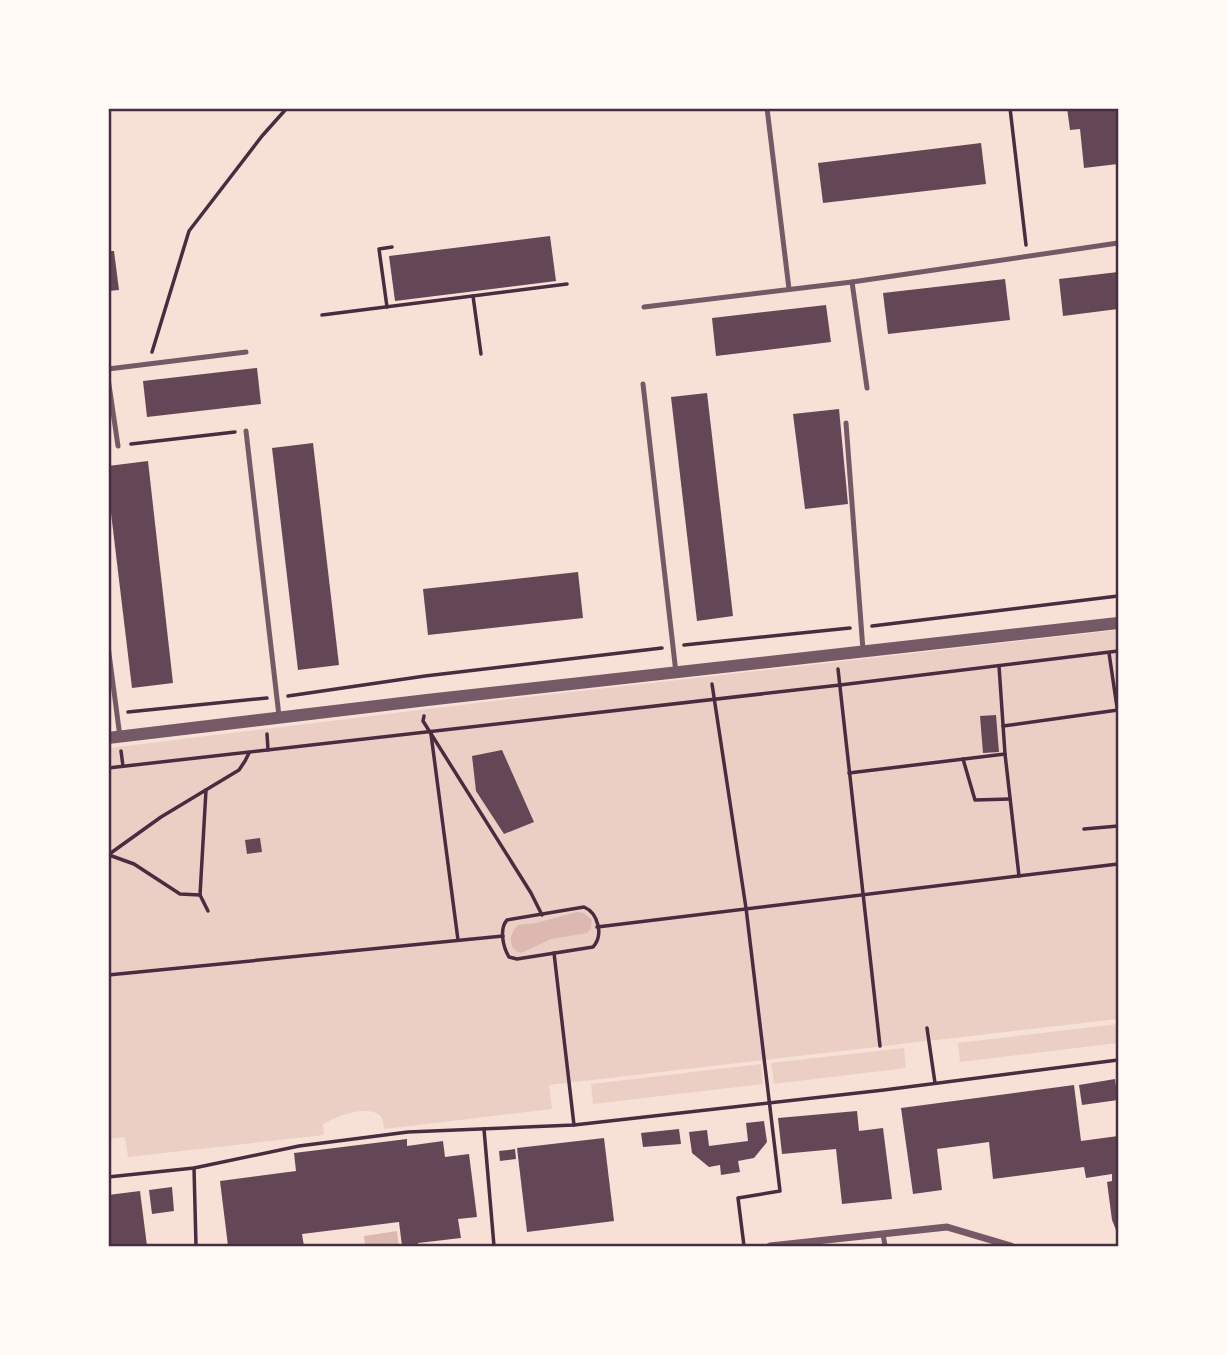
<svg xmlns="http://www.w3.org/2000/svg" width="1227" height="1355" viewBox="0 0 1227 1355" font-family="Manrope,sans-serif">
<rect width="100%" height="100%" fill="#f7e1d7"/>
<g fill="#ebcfc5">
<path d="M 1118,630 L 1118,1019 L 549,1085 L 552,1109 L 384,1129 C 384,1127 383,1119 382,1118 C 371,1102 335,1117 323,1124 L 324,1135 L 128,1157 L 125,1137 L 109,1139 L 109,748 L 510,699 Z"/>
<path d="M 1118,1024 L 1118,1043 L 960,1062 L 958,1043 Z"/>
<path d="M 904,1048 L 906,1068 L 774,1084 L 771,1063 Z"/>
<path d="M 761,1064 L 763,1084 L 593,1104 L 591,1084 Z"/>
</g>
<g fill="#dcb8b0">
<path d="M 577,912 L 584,913 L 592,920 L 591,929 L 587,933 L 551,939 L 521,953 C 507,948 509,934 518,925 L 536,923 Z"/>
<path d="M 397,1231 L 399,1246 L 365,1246 L 364,1236 Z"/>
</g>
<g fill="#644757">
<path d="M 1067,108 L 1118,108 L 1118,164 L 1084,168 L 1080,129 L 1070,130 Z"/>
<path d="M 981,143 L 986,184 L 823,203 L 818,163 Z"/>
<path d="M 550,236 L 556,281 L 395,301 L 389,256 Z"/>
<path d="M 108,251 L 114,251 L 119,290 L 108,291 Z"/>
<path d="M 1118,272 L 1118,309 L 1063,316 L 1059,279 Z"/>
<path d="M 1005,279 L 1010,320 L 888,334 L 883,293 Z"/>
<path d="M 826,305 L 831,342 L 716,356 L 712,318 Z"/>
<path d="M 257,368 L 261,404 L 147,417 L 143,381 Z"/>
<path d="M 707,393 L 733,616 L 697,621 L 671,397 Z"/>
<path d="M 839,409 L 848,504 L 805,509 L 793,414 Z"/>
<path d="M 313,443 L 339,665 L 298,670 L 272,448 Z"/>
<path d="M 148,461 L 173,683 L 132,688 L 108,488 L 108,466 Z"/>
<path d="M 578,572 L 583,618 L 428,635 L 423,589 Z"/>
<path d="M 996,715 L 999,752 L 983,753 L 980,716 Z"/>
<path d="M 502,750 L 534,822 L 504,834 L 476,791 L 472,756 Z"/>
<path d="M 260,838 L 262,852 L 247,854 L 245,840 Z"/>
<path d="M 1115,1079 L 1118,1100 L 1082,1105 L 1079,1085 Z"/>
<path d="M 1074,1085 L 1081,1141 L 1118,1136 L 1118,1235 L 1112,1220 L 1107,1182 L 1112,1181 L 1112,1174 L 1086,1178 L 1084,1167 L 993,1179 L 989,1142 L 937,1149 L 942,1190 L 913,1194 L 901,1108 Z"/>
<path d="M 857,1111 L 859,1131 L 883,1128 L 892,1199 L 842,1204 L 836,1149 L 782,1154 L 778,1118 Z"/>
<path d="M 764,1121 L 767,1142 L 754,1158 L 738,1161 L 740,1172 L 721,1175 L 720,1165 L 709,1167 L 692,1153 L 689,1132 L 707,1130 L 709,1146 L 748,1141 L 746,1123 Z"/>
<path d="M 679,1129 L 681,1144 L 643,1147 L 641,1133 Z"/>
<path d="M 604,1138 L 614,1221 L 527,1232 L 517,1148 Z"/>
<path d="M 407,1139 L 407,1146 L 443,1141 L 445,1157 L 469,1154 L 477,1217 L 458,1219 L 461,1238 L 418,1243 L 418,1246 L 402,1246 L 399,1222 L 302,1234 L 304,1246 L 228,1246 L 220,1181 L 296,1171 L 294,1153 Z"/>
<path d="M 515,1149 L 516,1159 L 500,1161 L 499,1151 Z"/>
<path d="M 172,1187 L 174,1211 L 152,1214 L 149,1190 Z"/>
<path d="M 140,1191 L 147,1246 L 108,1246 L 108,1195 Z"/>
</g>
<g fill="none" stroke-linecap="round" stroke-linejoin="round">
<g stroke="#4a2c40" stroke-width="3.5">
<path d="M 1010,108 L 1026,245"/>
<path d="M 473,296 L 481,354"/>
<path d="M 387,307 L 379,249 L 392,247"/>
<path d="M 322,315 L 567,284"/>
<path d="M 152,352 L 189,231 L 262,136 L 287,108"/>
<path d="M 131,444 L 235,432"/>
<path d="M 872,626 L 1118,596"/>
<path d="M 684,645 L 850,628"/>
<path d="M 1109,653 L 1118,714"/>
<path d="M 999,666 L 1005,754 L 1019,876"/>
<path d="M 838,669 L 880,1046"/>
<path d="M 712,684 L 746,908 L 780,1191 L 738,1198 L 744,1246"/>
<path d="M 288,696 L 425,676 L 662,648"/>
<path d="M 128,712 L 267,698"/>
<path d="M 424,716 L 423,721 L 531,893 L 542,915"/>
<path d="M 1003,726 L 1118,710"/>
<path d="M 267,734 L 268,750"/>
<path d="M 431,734 L 458,940"/>
<path d="M 121,751 L 123,766"/>
<path d="M 963,759 L 975,800 L 1010,799"/>
<path d="M 108,768 L 840,685 L 1118,651"/>
<path d="M 849,773 L 1005,754"/>
<path d="M 206,790 L 200,895 L 208,911"/>
<path d="M 1084,829 L 1118,826"/>
<path d="M 108,855 L 161,817 L 239,770 L 245,761 L 249,753"/>
<path d="M 109,855 L 134,864 L 180,894 L 200,895"/>
<path d="M 584,907 C 598,913 604,935 593,947 L 517,959 L 509,957 C 503,947 499,929 507,920 Z"/>
<path d="M 597,927 L 1118,864"/>
<path d="M 554,953 L 574,1125"/>
<path d="M 108,975 L 503,936"/>
<path d="M 927,1028 L 935,1083"/>
<path d="M 484,1129 L 494,1246"/>
<path d="M 194,1168 L 196,1246"/>
<path d="M 108,1177 L 194,1168 L 299,1146 L 408,1132 L 574,1125 L 884,1090 L 1118,1060"/>
</g>
<g stroke="#755966" stroke-width="5">
<path d="M 767,108 L 789,289"/>
<path d="M 852,282 L 867,388"/>
<path d="M 644,307 L 852,282 L 1118,243"/>
<path d="M 108,369 L 246,352"/>
<path d="M 108,378 L 118,446"/>
<path d="M 643,384 L 676,673"/>
<path d="M 846,423 L 863,650"/>
<path d="M 246,431 L 279,716"/>
<path d="M 108,646 L 120,737"/>
<path d="M 883,1234 L 885,1246"/>
</g>
<path stroke="#755966" stroke-width="7" d="M 770,1246 L 947,1227 L 1011,1246"/>
<path stroke="#755966" stroke-width="12" d="M 108,738 L 427,700 L 1118,623"/>
</g>
<rect width="1227" height="1355" fill="none" stroke="#fffaf5" stroke-width="220"/>
<rect x="110" y="110" width="1007" height="1135" fill="none" stroke="#4a2c40" stroke-width="2.5"/>
</svg>
